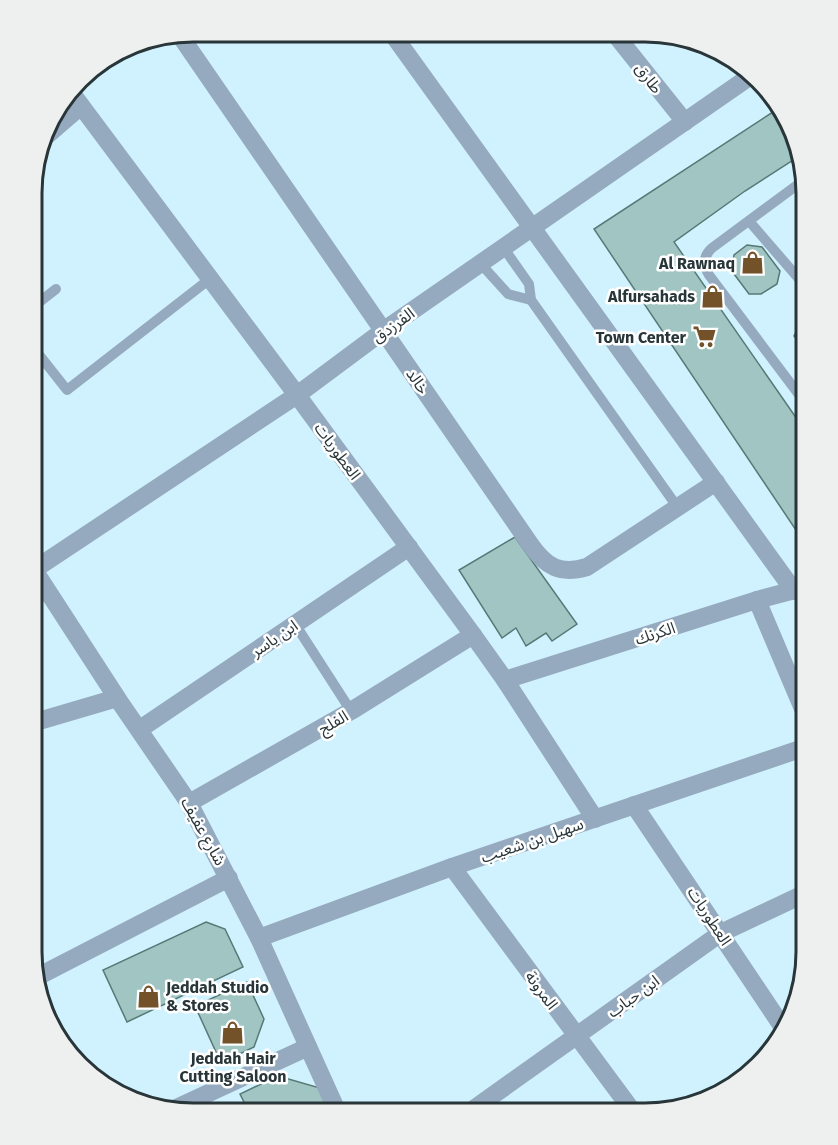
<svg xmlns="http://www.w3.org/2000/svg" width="838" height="1145" viewBox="0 0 838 1145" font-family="'Fira Sans','Noto Sans Arabic',sans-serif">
<rect width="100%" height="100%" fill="#d0f2fe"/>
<g fill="#a1c5c2" stroke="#577976" stroke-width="1.5">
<path d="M 779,108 L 790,122 L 798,157 L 745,191 L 674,242 L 806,432 L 806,545 L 594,229 Z"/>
<path d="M 747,245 L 762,247 L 780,271 L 777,284 L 761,294 L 749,294 L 731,270 L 734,255 Z"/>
<path d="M 797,330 L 801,331 L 806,338 L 806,352 L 794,336 Z"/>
<path d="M 515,537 L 577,624 L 552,641 L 546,633 L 526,646 L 516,628 L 502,638 L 459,570 Z"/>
<path d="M 206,922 L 225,929 L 243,967 L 127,1022 L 103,970 Z"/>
<path d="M 247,982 L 264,1019 L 254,1047 L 221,1063 L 195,1006 Z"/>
<path d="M 278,1076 L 320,1088 L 329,1113 L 249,1112 L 240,1094 Z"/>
</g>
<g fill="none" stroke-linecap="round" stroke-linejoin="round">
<g stroke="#96aabf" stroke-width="10">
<path d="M 804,180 L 712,248 C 703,256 703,265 709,275 L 806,404"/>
<path d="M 749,221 L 806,287"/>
<path d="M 503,247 L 529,284 L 531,300 L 678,508"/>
<path d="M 480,263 L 508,294 L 531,300"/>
<path d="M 33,307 L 56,289"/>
<path d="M 33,347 L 67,390 L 211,278"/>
<path d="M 295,624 L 351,711"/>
</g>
<g stroke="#96aabf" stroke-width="18">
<path d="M 391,32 L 794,591"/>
<path d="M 614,33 L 685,122"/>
<path d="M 179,34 L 530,544 C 546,567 560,575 587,567 L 716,482"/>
<path d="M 70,91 L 297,395 L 473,635 L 505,680 L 595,819"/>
<path d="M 44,138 L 81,106"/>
<path d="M 34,570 L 117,698 L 189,803 L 259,938 L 338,1113"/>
<path d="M 32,571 L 297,395 L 383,331 L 752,75"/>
<path d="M 757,600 L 806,716"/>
<path d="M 505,680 L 757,600 L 806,587"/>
<path d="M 32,723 L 117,698"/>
<path d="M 140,729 L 409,547"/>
<path d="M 189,803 L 351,711 L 473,635"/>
<path d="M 634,805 L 784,1029"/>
<path d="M 452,867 L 634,1113"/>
<path d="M 259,938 L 452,867 L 806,747"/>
<path d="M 37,977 L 229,878"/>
<path d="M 170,1111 L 308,1047"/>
<path d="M 468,1113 L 721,933 L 806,893"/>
</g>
</g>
<defs>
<symbol id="shop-bare" viewBox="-9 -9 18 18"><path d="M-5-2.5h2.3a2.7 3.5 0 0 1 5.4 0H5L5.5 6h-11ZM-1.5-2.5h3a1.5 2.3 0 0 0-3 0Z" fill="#735229" stroke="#fff" stroke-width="2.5" paint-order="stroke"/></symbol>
<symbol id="supermarket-bare" viewBox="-9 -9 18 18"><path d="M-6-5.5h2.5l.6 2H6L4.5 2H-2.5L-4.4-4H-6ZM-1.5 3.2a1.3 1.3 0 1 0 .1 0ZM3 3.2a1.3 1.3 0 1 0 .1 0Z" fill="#735229" stroke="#fff" stroke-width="2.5" paint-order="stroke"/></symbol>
</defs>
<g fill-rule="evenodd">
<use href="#shop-bare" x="736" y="246" width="33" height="33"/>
<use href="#shop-bare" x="696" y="280" width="33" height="33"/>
<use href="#supermarket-bare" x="688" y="320" width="33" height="33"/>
<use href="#shop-bare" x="132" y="980" width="33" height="33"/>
<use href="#shop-bare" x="216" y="1016" width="33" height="33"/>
</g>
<g text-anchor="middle" stroke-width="5" stroke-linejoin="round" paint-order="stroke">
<g font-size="16" fill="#283539" stroke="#fff">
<text transform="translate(649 78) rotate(52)" y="6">طارق</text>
<text transform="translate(393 325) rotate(-36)" y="6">الفرزدق</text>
<text transform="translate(418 381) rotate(56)" y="6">خالد</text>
<text transform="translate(338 451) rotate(54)" y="6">العطوريات</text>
<text transform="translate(655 633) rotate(-18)" y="6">الكرنك</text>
<text transform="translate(274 638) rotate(-34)" y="6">ابن ياسر</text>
<text transform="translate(333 722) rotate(-30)" y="6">الفلج</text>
<text transform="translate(204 831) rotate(61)" y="6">شارع عفيف</text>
<text transform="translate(532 840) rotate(-19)" y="6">سهيل بن شعيب</text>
<text transform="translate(710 916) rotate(57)" y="6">العطوريات</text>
<text transform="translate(542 990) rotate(54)" y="6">المرونة</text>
<text transform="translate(633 996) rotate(-36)" y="6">ابن حباب</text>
</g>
<g font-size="16" font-weight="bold" fill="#283539" stroke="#fff" text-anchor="end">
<text x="735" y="269">Al Rawnaq</text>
<text x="695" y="302">Alfursahads</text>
<text x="686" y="343">Town Center</text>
<text x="166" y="993" text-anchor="start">Jeddah Studio<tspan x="166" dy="18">&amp; Stores</tspan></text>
<text x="233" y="1064" text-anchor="middle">Jeddah Hair<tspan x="233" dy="18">Cutting Saloon</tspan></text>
</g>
</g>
<path d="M0 0H838V1145H0ZM193 42H645A151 151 0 0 1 796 193V952A151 151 0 0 1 645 1103H193A151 151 0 0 1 42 952V193A151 151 0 0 1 193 42Z" fill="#eeefef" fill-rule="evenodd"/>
<path fill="none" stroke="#283539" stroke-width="3" d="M193 42H645A151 151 0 0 1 796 193V952A151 151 0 0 1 645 1103H193A151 151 0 0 1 42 952V193A151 151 0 0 1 193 42Z"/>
</svg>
